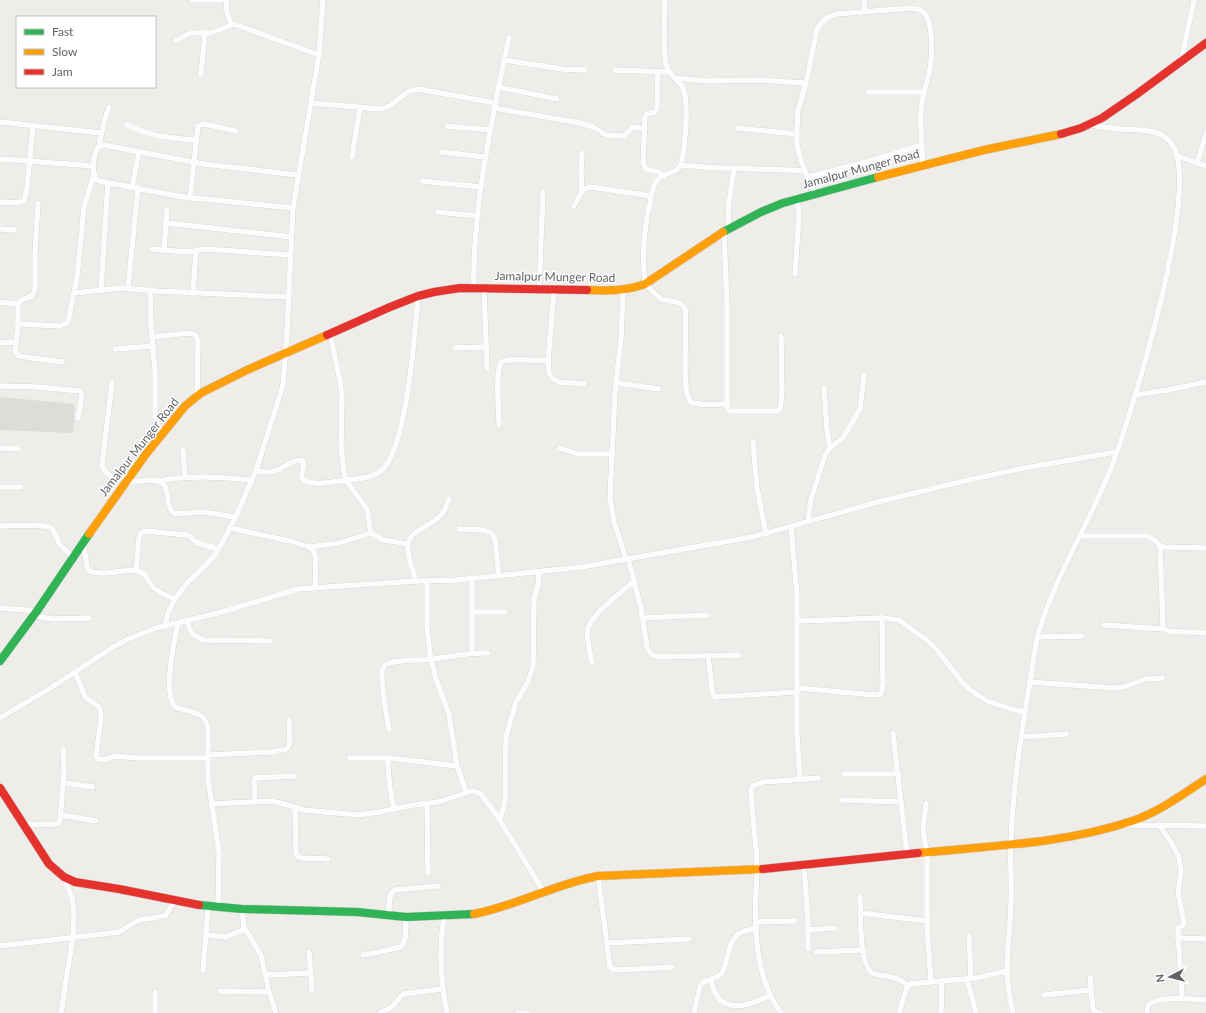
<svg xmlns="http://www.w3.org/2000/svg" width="1206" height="1013" viewBox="0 0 1206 1013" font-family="Lato,sans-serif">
<rect width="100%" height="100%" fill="#eeedea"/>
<path fill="#dedcd9" d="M 0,397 L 75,404 L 73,433 L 0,430 Z"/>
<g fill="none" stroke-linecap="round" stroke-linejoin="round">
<defs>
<g id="street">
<path d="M 192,0 L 222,0"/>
<path d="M 226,0 L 227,12 L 231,24"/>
<path d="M 665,0 C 665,17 662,51 667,67 C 670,76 679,80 683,88 C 689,102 685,139 683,155 C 681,179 665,168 656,182 C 652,188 651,196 650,203 C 643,231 642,255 645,284 L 661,299 L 680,303 L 685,308 C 688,323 680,396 691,402 C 698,406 718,404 727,404"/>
<path d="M 864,0 L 865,11"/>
<path d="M 175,41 L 190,33 L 211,33 L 234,24 L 319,55"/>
<path d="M 504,60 L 561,69 L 585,70"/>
<path d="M 1181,62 L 1194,0"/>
<path d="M 615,70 L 669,72"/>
<path d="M 658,72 L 657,108 L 655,112 L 647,114 L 645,117 L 643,163 L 646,169 L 658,172 L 664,176"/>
<path d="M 201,75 L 205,33"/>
<path d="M 674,78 L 708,81 L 759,80 L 805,83"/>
<path d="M 498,87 L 557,99"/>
<path d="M 868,92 L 924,92"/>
<path d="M 311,103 L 380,109 C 398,106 400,91 418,89 L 495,103"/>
<path d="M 494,108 L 580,123 L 593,127 L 606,135 L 624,136 L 633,127 L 645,129"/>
<path d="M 0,122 L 101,133"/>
<path d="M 126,124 C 149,137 170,138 195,140"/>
<path d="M 447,126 L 490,130"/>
<path d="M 737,128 L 797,134"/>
<path d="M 99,146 L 104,122 L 109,107"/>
<path d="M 441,152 L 486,157"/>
<path d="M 582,153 L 581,174 L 582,190"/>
<path d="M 1177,156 L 1206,166"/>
<path d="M 352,157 L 360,108"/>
<path d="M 0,159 L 94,166"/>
<path d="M 1197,163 L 1206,134"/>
<path d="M 682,165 C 723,170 764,168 805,171"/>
<path d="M 807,177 L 870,161 L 922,145"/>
<path d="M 422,181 L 481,187"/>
<path d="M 132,187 L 139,152"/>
<path d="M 815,194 L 801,161 L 797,145 L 797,128 L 798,111 L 807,79 L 817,29 L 825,19 L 836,14 L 912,8 C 917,9 922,9 925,14 C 934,25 932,61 929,74 C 926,86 922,97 921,110 C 920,128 922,146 923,165"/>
<path d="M 190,198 L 198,126 L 204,124 L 236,131"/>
<path d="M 0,202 L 17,203 L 24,201 L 27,188 L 33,126"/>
<path d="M 574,206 C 579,197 581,188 591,187 L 651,196"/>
<path d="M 293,208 L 183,197 L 99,181 L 96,180 C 91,171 94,157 97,148 L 104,145 L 203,164 L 298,175"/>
<path d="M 437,212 L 478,216"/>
<path d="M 166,223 L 291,237"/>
<path d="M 0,229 L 15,230"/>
<path d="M 728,229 L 729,202 L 734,169"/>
<path d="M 724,231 L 727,305 L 727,407 L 729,411 L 776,411 L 780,409 L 782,394 L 781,336"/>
<path d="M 151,249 L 188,252 L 205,249 L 290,255"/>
<path d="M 164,250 L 167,209"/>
<path d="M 795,274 L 799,215 L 797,198"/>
<path d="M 128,288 L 138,188"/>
<path d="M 474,288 C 473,256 476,225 480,193 C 487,141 498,89 509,37"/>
<path d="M 484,288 L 487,369"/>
<path d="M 101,289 L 108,182"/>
<path d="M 539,289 L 543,192"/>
<path d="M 150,290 L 151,325 L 155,371 L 155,417 L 159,429 L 162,434"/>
<path d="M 554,290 L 548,361 L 549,373 L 553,379 L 559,382 L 584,384"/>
<path d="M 623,291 L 621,338 L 615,393 L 610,497 L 614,522 L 626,559"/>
<path d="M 74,293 L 121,288 L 156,291 L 289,297"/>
<path d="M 193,293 L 196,250"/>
<path d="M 0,302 L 18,304"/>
<path d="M 18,326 L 18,304 L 21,300 L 32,296 L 35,289 L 35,254 L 38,203"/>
<path d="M 330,333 L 340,381 L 342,397 L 341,445 L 344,473 L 346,480 L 367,509 L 371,533 L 383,540 L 408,544"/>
<path d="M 152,337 L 190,333 L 196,335 L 198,342 L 197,396"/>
<path d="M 16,342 L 15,352 L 19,356 L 62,362"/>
<path d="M 0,343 L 16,342 L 18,326 L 20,324 L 60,326 L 68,322 L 77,277 L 84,207 L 94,174"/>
<path d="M 455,348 L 486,347"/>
<path d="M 115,349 L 153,346"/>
<path d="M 112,382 L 102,465 C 104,477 117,477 128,479"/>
<path d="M 616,383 L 659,389"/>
<path d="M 0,386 L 37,387 L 80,391 L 82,395 L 78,418"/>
<path d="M 824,388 L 827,430 L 830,448"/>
<path d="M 1135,395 L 1168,390 L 1206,382"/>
<path d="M 499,425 C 499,410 495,374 501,362 C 512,357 535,361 548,361"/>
<path d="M 753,442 L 757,488 L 766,534"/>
<path d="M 0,448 L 18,449"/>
<path d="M 560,448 L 578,454 L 612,454"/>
<path d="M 183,450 L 185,477"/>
<path d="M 256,471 C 263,472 269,473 275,471 C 285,468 293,458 303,461 C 305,467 301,472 302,478 C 309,487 330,482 340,481 C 353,479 371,479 381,471 C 407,450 415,331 418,296"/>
<path d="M 158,481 C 189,475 220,477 252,480"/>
<path d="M 125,483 C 136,482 150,478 160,482 C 171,485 164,507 175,514 L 203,512 L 235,517"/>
<path d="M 0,487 L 21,487"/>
<path d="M 808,521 L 811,499 L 825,455 L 830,448 L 843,438 L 860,409 L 864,375"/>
<path d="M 0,526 L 36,525 L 50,527 L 53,530 L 60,545 L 73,557"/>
<path d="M 791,526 L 797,595 L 797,735 L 800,779"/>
<path d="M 230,528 L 290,541 L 309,547 L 313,550 L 316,559 L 315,588"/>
<path d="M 459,529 L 483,530 L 492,533 L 495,539 L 499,575"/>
<path d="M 1080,536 L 1147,536 C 1155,537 1156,545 1164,547 L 1206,548"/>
<path d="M 83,542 L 87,566 L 89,571 C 104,577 123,568 139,571 C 147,573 148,582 153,587 C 158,593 168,596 175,599"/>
<path d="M 1160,546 L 1163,626 L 1165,629 L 1168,631 L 1206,633"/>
<path d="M 309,547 L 339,543 L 371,533"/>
<path d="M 628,558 L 641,608 L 647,648 L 652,655 L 659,657 L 739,655"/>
<path d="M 136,571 L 139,537 L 142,532 L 144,531 L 188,535 L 190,536 L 195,542 L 218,549"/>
<path d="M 416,581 C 413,571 409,561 408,551 C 405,530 429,528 439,517 C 445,512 447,505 449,499"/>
<path d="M 427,581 L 427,627 L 430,654 L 436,679 L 449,714 L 457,766 L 466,792"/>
<path d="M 0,608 L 37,611"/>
<path d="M 471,612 L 505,612"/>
<path d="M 34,616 L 52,619 L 89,618"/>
<path d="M 642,618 L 707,615"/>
<path d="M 187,621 L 192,634 L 203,640 L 270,641"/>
<path d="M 798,621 L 882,618 L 899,620 L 928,641 L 937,650 L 963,683 L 969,689 L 987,701 L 1011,709 L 1025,712"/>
<path d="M 178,623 C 174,641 163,694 175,707 C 189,713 202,709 208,727 L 208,779 L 219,852 L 218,907"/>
<path d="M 1103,625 L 1165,629"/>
<path d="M 165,626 L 168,613 L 175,599 L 188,582 L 199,572 L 215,555 L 222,543 L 234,520 L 256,471 L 283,385 L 287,332 L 293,208 L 319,55 L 323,0"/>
<path d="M 1038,637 L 1082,636"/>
<path d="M 472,653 L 472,578"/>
<path d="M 708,656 L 712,690 L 713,694 L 715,697 L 797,692"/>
<path d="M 592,663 C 590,654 586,637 588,628 C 592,614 623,590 634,581"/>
<path d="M 75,672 L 85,697 L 98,706 L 100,709 L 101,719 L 96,756 L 98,759 L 105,760 L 114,756 L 139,758 L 208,758"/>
<path d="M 1030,682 L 1115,688 L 1124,687 L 1146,679 L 1163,678"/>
<path d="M 797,688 L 875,695 L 881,694 L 883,684 L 882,618"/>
<path d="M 0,718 L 49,689 L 113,647 L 128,639 L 156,628 L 222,612 L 298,589 L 416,581 L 457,580 L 582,567 L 752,537 L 882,501 L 964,481 L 1019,469 L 1116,452"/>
<path d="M 389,729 C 387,718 379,676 383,668 C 384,665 387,664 390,663 C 404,659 419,661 433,659 C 451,657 469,652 488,653"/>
<path d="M 893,733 L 907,854"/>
<path d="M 1022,737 L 1067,734"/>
<path d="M 208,755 L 272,752 L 287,749 L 290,742 L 289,720"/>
<path d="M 350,758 L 388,758 L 457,766"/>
<path d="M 388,758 C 388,776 390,792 394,809"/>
<path d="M 844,774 L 898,774"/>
<path d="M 63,783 L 93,787"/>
<path d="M 842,800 L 901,802"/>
<path d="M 255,801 L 254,783 L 255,778 L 295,776"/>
<path d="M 427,803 L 428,873"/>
<path d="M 926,803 L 923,831 L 927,853 L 927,927 L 931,981"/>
<path d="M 211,804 L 273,801 L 304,810 L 358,815 L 379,812 L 414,805 L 438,802 L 472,791 L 480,793 L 496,814 L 544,892"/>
<path d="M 295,808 L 296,854 L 298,857 L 302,858 L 328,859"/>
<path d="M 61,815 L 96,821"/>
<path d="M 500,820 L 505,802 L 506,737 L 516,702 L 528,682 L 533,666 L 534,600 L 538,584 L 539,572"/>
<path d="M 23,825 L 56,824 L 59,823 L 60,820 L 64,773 L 63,749"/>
<path d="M 1126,825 L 1206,826"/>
<path d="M 1159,825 L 1171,842 L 1179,857 L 1181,871 L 1178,893 L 1184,923 L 1183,925 L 1178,929 L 1178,932 L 1182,999"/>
<path d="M 804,866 L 808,922 L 808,949"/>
<path d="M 598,876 L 610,967 L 612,969 L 621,970 L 672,967"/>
<path d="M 860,897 C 861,913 858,967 874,974 C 877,975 882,975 886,976 C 895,977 901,980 908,985"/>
<path d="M 242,909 L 244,927 L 261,955 L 269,992 L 276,1013"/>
<path d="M 861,913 L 927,921"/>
<path d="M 389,916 C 389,907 388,895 394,890 L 438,886"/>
<path d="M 444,916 C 439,949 440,980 447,1013"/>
<path d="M 756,922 L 795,921"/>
<path d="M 808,930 L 835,928"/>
<path d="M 206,935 L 226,937 L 245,929"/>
<path d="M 969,935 L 971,978"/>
<path d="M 1178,938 L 1206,939"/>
<path d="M 607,943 L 689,939"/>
<path d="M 0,946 L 119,932 L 139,920 L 165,916 L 175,901"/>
<path d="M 309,952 L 312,991"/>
<path d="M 816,952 L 863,950"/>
<path d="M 363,955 L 379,952 L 401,947 C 408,940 405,926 406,917"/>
<path d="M 203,971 L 208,907"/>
<path d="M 266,975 L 311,973"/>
<path d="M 1090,977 L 1093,1010 L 1096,1012 L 1101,1013"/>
<path d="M 711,979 C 716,1013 742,1010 770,995"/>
<path d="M 967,979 L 976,1013"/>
<path d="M 220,991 L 269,992"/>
<path d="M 155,992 L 155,1013"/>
<path d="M 1044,995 L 1091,990"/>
<path d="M 61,1013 L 73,936 L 74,913 L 72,898 L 65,880"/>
<path d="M 380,1013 L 392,1007 L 403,994 L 442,989"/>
<path d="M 518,1013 L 527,1013"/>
<path d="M 694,1013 L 700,986 C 705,978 715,980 721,974 C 724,971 725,966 726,962 C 732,939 732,932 757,928"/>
<path d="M 781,1013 C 757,981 754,934 756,895 C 756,887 757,879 757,870 C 757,844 752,817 751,791 L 753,786 L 763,782 L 819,778"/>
<path d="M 899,1013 L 907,987 L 910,984 L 976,978 L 1007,971"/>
<path d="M 941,1013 L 942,980"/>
<path d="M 1013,1013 C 1010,999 1007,983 1007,969 C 1007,946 1011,923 1011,900 C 1012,882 1010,864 1011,845 C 1012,793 1020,740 1029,688 C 1032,671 1034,652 1038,635 C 1055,575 1091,521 1113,463 C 1133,409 1200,192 1173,146 C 1163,128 1138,130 1119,129 C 1109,128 1100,126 1090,125"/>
<path d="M 1147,1013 L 1148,1005 C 1159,995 1191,999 1206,1000"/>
</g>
<g id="fast">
<path d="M 723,232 L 761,212 L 783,203 L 878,177"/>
<path d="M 0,661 L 37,611 L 89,534"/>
<path d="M 199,905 L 242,909 L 357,912 L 406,917 L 474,914"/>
</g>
<g id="slow">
<path d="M 878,177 L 984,150 L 1061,134"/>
<path d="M 587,290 C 607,291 626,291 645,284 L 723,232"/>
<path d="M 89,534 L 146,454 L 185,406 L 201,393 L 247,370 L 327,335"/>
<path d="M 918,853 C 989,846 1064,844 1132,821 C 1159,812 1183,794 1206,779"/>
<path d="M 474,914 C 516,906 555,884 598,876 L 763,869"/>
</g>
<g id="jam">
<path d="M 1061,134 L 1081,128 L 1102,118 L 1137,94 L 1206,43"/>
<path d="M 327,335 L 390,307 L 418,296 L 434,292 L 460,288 L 587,290"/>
<path d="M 0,788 L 49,864 L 64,877 L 75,882 L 119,889 L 199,905"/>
<path d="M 763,869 L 918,853"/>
</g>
</defs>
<use href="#street" stroke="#c9c9c9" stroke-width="6"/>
<use href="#fast" stroke="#cacaca" stroke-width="9"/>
<use href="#slow" stroke="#cacaca" stroke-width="9"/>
<use href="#jam" stroke="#cacaca" stroke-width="9"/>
<use href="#street" stroke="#fcfcfc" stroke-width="5.5"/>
<use href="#fast" stroke="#30b455" stroke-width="8"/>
<use href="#slow" stroke="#ff9f0a" stroke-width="8"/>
<use href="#jam" stroke="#e5322d" stroke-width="8"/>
</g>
<g text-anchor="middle" stroke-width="3" stroke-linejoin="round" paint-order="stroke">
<g font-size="12" fill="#5f6267" stroke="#fff">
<text transform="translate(861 169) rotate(-15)" y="4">Jamalpur Munger Road</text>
<text transform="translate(555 277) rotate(1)" y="4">Jamalpur Munger Road</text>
<text transform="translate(139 447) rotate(-52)" y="4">Jamalpur Munger Road</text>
</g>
</g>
<rect x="16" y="16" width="140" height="72" fill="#ffffff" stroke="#bfc0c2"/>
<rect x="24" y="29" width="20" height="6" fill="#30b455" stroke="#bfc0c2"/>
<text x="52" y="36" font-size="12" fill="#5f6267">Fast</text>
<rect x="24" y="49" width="20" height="6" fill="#ff9f0a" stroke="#bfc0c2"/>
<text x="52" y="56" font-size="12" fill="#5f6267">Slow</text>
<rect x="24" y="69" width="20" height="6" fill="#e5322d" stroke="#bfc0c2"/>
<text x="52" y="76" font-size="12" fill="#5f6267">Jam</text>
<g transform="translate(1170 977) rotate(263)" stroke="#ffffff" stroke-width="3" paint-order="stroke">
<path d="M0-3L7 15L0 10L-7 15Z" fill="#5f6267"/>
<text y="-6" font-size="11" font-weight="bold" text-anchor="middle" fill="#5f6267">N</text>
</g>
</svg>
